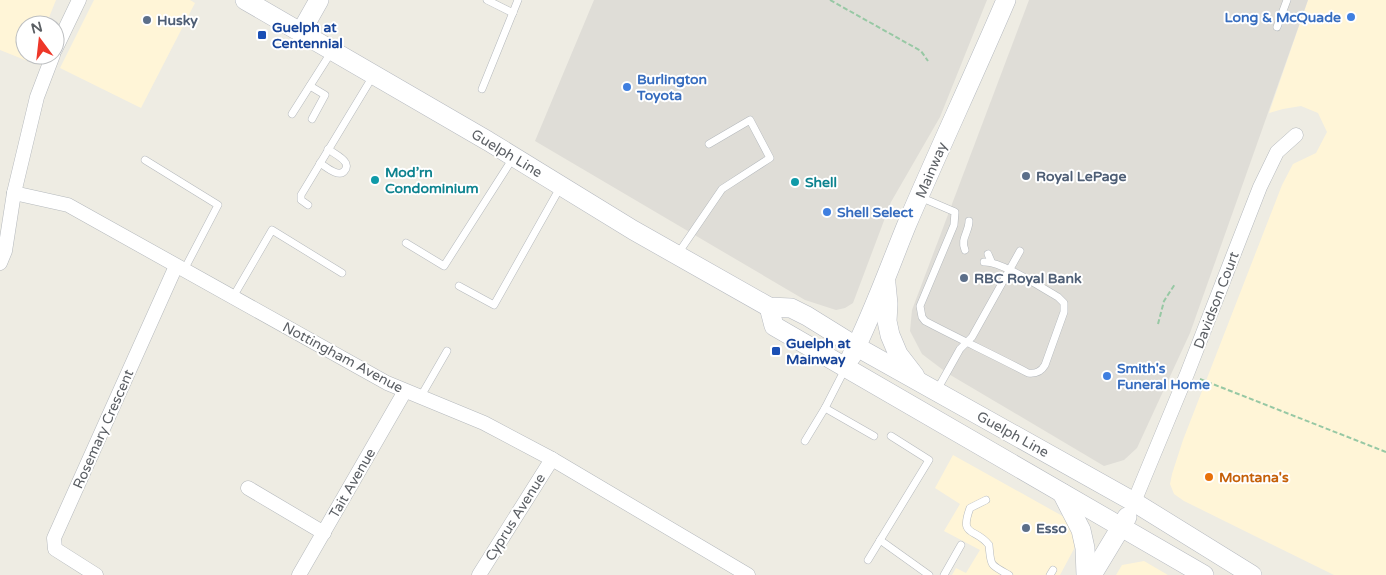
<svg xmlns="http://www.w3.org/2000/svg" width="1386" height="575" viewBox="0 0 1386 575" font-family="'Varela Round',sans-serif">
<rect width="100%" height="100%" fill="#eeece3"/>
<g fill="#fff5d7">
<path d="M 0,0 L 56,0 L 46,25 L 25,25 L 25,55 L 33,55 L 30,62 L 0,50 Z"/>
<path d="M 94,0 L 190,0 L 195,3 L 141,108 L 60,68 Z"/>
<path d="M 1308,0 L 1386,0 L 1386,575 L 1334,575 L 1184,501 L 1174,494 L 1170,484 L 1172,474 L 1183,440 L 1282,185 L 1293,164 L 1316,153 L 1327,132 L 1318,113 L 1301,106 L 1283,109 L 1269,113 Z"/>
<path d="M 953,455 L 1066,518 L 1073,532 L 1075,547 L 1060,575 L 952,575 L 956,568 L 966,573 L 980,550 L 944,531 L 960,504 L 935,488 Z"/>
<path d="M 1144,561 L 1168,575 L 1116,575 L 1122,565 Z"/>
</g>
<g fill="#dfddd7">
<path d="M 594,0 L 987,0 L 940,117 L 891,202 L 853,303 L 845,308 L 836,310 L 805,300 L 535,141 Z"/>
<path d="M 1029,0 L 1308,0 L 1190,333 L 1137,448 L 1124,460 L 1104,466 L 947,373 L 922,354 L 910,331 L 912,310 Z"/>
</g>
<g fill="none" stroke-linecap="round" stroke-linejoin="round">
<defs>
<g id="lane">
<path d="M 487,0 L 513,13"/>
<path d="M 1277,27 L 1287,0"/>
<path d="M 310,86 L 325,95 L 312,119"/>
<path d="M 482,89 L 518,0"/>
<path d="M 292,114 L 332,51"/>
<path d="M 145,160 L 218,205 L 184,270"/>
<path d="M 320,163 C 326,167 340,179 345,170 C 347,168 347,164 345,162 C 342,157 333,153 328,149"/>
<path d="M 920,197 L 955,212 L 954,225 L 920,306 L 922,317 L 925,321 C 959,339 994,355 1028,373 C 1036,374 1041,372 1045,365 L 1064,312 L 1064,303 L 1058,297 C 1042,288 1001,261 984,262"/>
<path d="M 308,205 L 301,200 L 301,195 L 373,76"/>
<path d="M 406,243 L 444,266 L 513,158"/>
<path d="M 965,250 C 960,239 969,232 969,221"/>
<path d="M 988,254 L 991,261"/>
<path d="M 677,255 L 722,189 L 770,158 L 750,120 L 709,144"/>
<path d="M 459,286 L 494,305 L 561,186"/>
<path d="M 233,297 L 272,230 L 342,273"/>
<path d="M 937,390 L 960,349 L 972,337 L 1020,251"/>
<path d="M 421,396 L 447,351"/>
<path d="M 825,408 L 874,436"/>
<path d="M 805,441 L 825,408 L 845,369"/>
<path d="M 986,500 L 970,508 C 959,538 975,527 989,545 C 991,566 989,564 1009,575"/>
<path d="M 880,540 L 929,575"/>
<path d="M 868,560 L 929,460 L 891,436"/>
<path d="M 944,575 L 961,545"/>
<path d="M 1050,575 L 1053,570"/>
</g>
<g id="street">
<path d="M 55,50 L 79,0"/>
<path d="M 14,193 L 68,205 L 387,383 L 484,423 L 552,459 L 748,575"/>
<path d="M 0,263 L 5,251 L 14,193 L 37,97 L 53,55"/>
<path d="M 248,488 L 324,533"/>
<path d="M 1134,502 L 1187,374 L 1260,187 L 1277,152 L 1296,135"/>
<path d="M 96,575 L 55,549 L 54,538 L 176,266"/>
<path d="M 299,575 L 405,391"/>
<path d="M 479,575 L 552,459"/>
</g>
<g id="secondary">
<path d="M 245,0 L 488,141 L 633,230 L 769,307 L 791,308 L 807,316 L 857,347 L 1134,502 L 1252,575"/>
<path d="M 301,32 L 319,0"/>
<path d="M 886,284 L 888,304 L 887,321 L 890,335 L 898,354 L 915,376"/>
<path d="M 769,307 L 774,326 L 1204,575"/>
<path d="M 851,357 C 873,314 889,268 907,224 C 939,149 974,75 1006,0"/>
<path d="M 1062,493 L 1081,530 L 1085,548 L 1086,575"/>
<path d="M 1092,575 L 1127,517"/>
</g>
</defs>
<use href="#lane" stroke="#b5b9bd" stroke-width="8"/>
<use href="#street" stroke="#b5b9bd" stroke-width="15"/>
<use href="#secondary" stroke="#b6bac0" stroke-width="20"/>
<g stroke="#97c8a4" stroke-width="2" stroke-dasharray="5 2.5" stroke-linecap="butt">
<path d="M 830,0 L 921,51 L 928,61"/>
<path d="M 1158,324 L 1164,301 L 1175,284"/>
<path d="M 1200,379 L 1386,452"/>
</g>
<use href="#lane" stroke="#fff" stroke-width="7"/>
<use href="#street" stroke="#fff" stroke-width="14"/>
<use href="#secondary" stroke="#fff" stroke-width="19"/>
</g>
<g fill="#3f7fe0" stroke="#fff" stroke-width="2">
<circle cx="1351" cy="17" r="5"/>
<circle cx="627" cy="87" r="5"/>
<circle cx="827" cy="212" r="5"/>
<circle cx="1107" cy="376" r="5"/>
</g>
<g fill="#5c6f8a" stroke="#fff" stroke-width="2">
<circle cx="147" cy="20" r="5"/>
<circle cx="1026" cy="176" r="5"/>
<circle cx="964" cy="278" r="5"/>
<circle cx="1026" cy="528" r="5"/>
</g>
<g fill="#1a4fb4" stroke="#fff" stroke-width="2">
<rect x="257" y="30" width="10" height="10" rx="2.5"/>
<rect x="771" y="346" width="10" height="10" rx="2.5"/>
</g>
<g fill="#0f9aa8" stroke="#fff" stroke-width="2">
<circle cx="375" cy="180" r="5"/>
<circle cx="795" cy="182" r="5"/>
</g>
<circle fill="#e8710a" stroke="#fff" stroke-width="2" cx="1209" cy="477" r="5"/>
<g text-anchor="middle" stroke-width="4" stroke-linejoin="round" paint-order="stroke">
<g font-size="14" font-weight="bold" fill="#366cbe" stroke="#fff" text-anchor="start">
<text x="1341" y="22" text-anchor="end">Long &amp; McQuade</text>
<text x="637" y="84">Burlington<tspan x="637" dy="16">Toyota</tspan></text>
<text x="837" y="217">Shell Select</text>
<text x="1117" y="373">Smith's<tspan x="1117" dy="16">Funeral Home</tspan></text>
</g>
<g font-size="14" font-weight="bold" fill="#4e5e75" stroke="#fff" text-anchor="start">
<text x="157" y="25">Husky</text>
<text x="1036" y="181">Royal LePage</text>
<text x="974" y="283">RBC Royal Bank</text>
<text x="1036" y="533">Esso</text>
</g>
<g font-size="14" font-weight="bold" fill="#164399" stroke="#fff" text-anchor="start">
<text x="272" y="32">Guelph at<tspan x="272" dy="16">Centennial</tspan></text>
<text x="786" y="348">Guelph at<tspan x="786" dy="16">Mainway</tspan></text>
</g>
<g font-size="14" fill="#5b5f64" stroke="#fff">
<text transform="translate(507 153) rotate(31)" y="5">Guelph Line</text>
<text transform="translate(931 170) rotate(-67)" y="5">Mainway</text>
<text transform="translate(1216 300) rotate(-69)" y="5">Davidson Court</text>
<text transform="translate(343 357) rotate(28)" y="5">Nottingham Avenue</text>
<text transform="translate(103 429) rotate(-66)" y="5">Rosemary Crescent</text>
<text transform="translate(1013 434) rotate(29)" y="5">Guelph Line</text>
<text transform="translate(352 483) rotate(-60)" y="5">Tait Avenue</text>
<text transform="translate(515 517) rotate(-58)" y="5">Cyprus Avenue</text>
</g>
<g font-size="14" font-weight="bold" fill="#0d838f" stroke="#fff" text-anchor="start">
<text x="385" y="177">Mod’rn<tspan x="385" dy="16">Condominium</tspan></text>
<text x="805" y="187">Shell</text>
</g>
<g font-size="14" font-weight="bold" fill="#c56008" stroke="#fff" text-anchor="start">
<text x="1219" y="482">Montana's</text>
</g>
</g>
<g transform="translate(40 40) rotate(345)"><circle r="24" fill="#ffffff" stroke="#bdbfc1"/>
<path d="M0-4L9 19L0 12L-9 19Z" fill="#ee3729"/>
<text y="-8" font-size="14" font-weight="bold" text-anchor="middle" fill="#5b5f64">N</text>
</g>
</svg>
